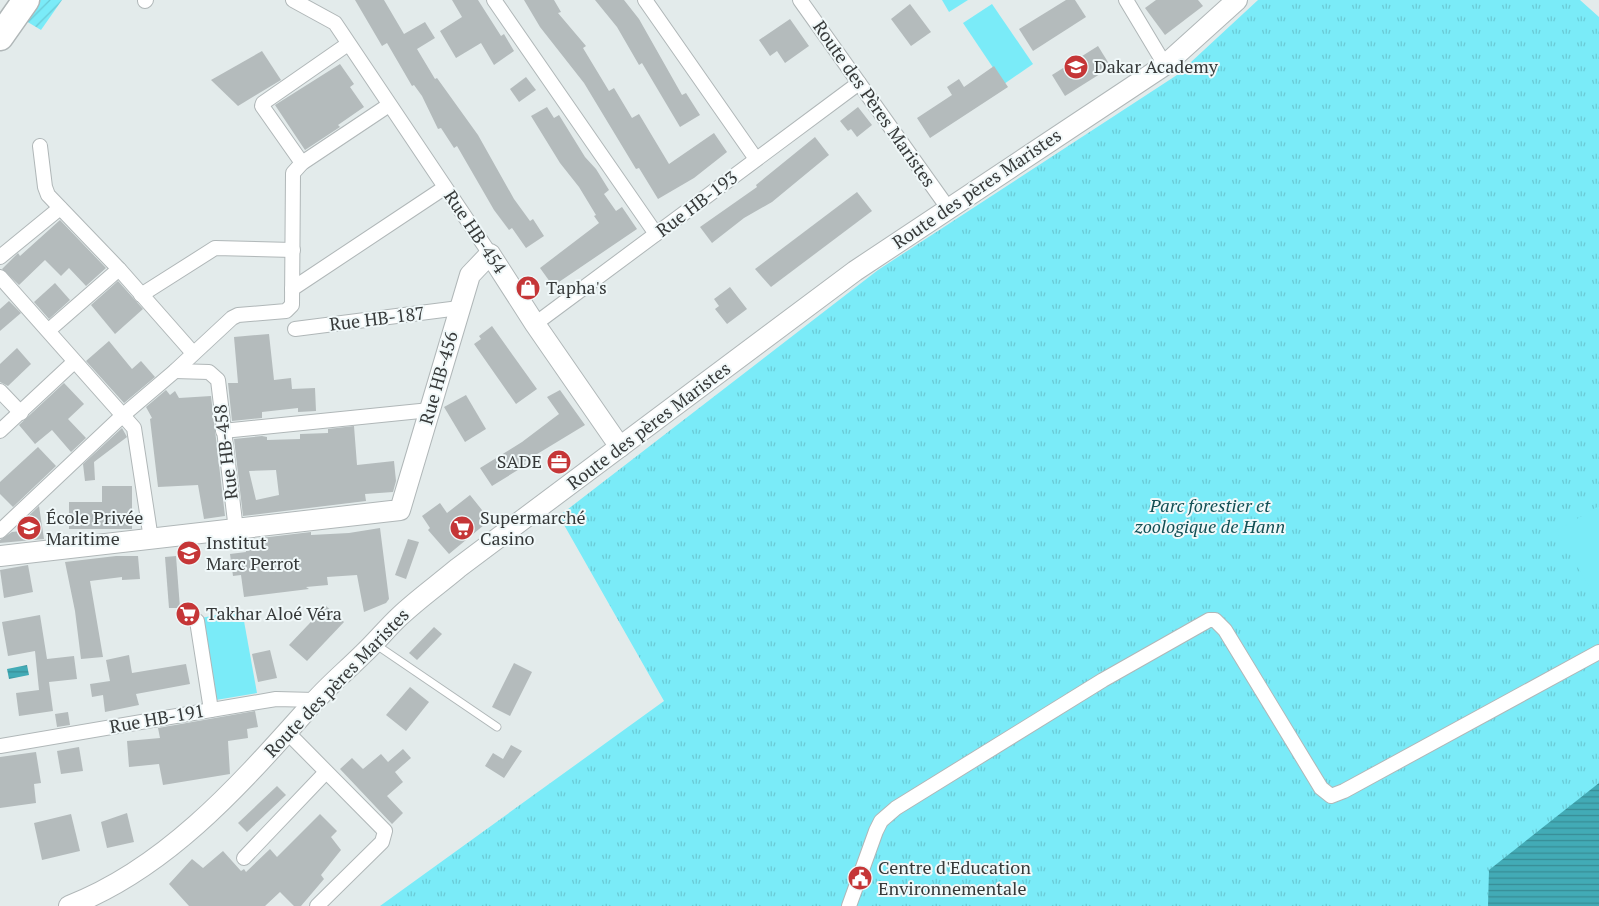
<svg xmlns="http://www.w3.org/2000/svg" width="1599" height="906" viewBox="0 0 1599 906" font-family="'PT Serif',serif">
<defs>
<pattern id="grass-tufts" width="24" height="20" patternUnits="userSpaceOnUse" patternTransform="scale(1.25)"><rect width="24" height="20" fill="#7aebf8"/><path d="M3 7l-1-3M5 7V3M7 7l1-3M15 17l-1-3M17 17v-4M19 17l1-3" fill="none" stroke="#6acad5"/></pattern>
<pattern id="garden-furrows" width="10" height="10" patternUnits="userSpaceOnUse" patternTransform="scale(1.25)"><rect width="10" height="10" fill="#7aebf8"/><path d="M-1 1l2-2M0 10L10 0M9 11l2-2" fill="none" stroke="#6acad5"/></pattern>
<pattern id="water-rules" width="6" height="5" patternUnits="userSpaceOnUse" patternTransform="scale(1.25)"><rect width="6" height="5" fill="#42abb6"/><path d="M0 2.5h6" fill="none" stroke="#388c95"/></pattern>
</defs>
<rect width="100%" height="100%" fill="#e3ebeb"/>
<path fill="url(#grass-tufts)" d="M 1258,0 L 1580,0 L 1599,17 L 1599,906 L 380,906 L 664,701 L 559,516 L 878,270 L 1177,75 Z"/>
<path fill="url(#garden-furrows)" d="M 40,0 L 62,0 L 41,30 L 26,21 Z"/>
<g fill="#7aebf8">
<path d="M 942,0 L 968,0 L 949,12 Z"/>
<path d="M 992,4 L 1033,64 L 1004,84 L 963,23 Z"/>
<path d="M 1599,506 L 1599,603 L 1556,531 Z"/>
<path d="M 242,610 L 257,693 L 216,700 L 201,618 Z"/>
</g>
<g fill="url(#water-rules)">
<path d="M 27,665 L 29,675 L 9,679 L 7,669 Z"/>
<path d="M 1599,783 L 1599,906 L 1488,906 L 1489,870 Z"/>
</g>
<g fill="#b4bbbc" fill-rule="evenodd">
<path d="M 355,0 L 384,0 L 404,34 L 425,22 L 435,38 L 417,49 L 435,79 L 437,78 L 478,135 L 514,199 L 530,221 L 533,219 L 544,236 L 526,248 L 512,228 L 509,230 L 494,210 L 457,146 L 454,148 L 441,128 L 438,129 L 422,96 L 414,85 L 412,86 L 387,43 L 382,46 Z"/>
<path d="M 452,0 L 478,0 L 501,36 L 504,34 L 514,51 L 494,65 L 481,43 L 456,58 L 440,31 L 462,17 Z"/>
<path d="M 524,0 L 554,0 L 561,12 L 558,13 L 586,46 L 583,48 L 609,91 L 614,88 L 632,118 L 639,114 L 669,164 L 714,133 L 727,152 L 694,178 L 658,199 L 639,168 L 636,169 L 584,83 L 540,27 Z"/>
<path d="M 595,0 L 624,0 L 639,19 L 682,95 L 686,93 L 700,115 L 680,127 L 642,63 L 639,65 L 617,27 Z"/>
<path d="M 1066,0 L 1075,0 L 1086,17 L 1033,51 L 1019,29 Z"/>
<path d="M 1156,0 L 1198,0 L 1203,6 L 1165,35 L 1145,8 Z"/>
<path d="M 910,4 L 931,32 L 911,46 L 891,19 Z"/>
<path d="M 790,19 L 809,46 L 785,63 L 777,51 L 770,56 L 759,40 Z"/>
<path d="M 1098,46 L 1111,67 L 1065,96 L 1052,75 Z"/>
<path d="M 262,51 L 281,80 L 238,106 L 211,80 Z"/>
<path d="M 340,64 L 354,84 L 350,87 L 364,107 L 338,125 L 340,127 L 305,150 L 275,105 Z"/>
<path d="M 994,66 L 1008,87 L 930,138 L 917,118 L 952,95 L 947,87 L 959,79 L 964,87 Z"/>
<path d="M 526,77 L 536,90 L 519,102 L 510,89 Z"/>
<path d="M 547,107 L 554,118 L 559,115 L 585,157 L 596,169 L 609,190 L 604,194 L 616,211 L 622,207 L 637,229 L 553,286 L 540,268 L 599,223 L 594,216 L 596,215 L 579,187 L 560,163 L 531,116 Z"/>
<path d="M 858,107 L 872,125 L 857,137 L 851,129 L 848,131 L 840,121 Z"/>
<path d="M 815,137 L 829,155 L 772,202 L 744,218 L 712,243 L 700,227 L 757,187 L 756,185 Z"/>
<path d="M 857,192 L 872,211 L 771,287 L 755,269 Z"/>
<path d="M 60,220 L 106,268 L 86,286 L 69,268 L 61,276 L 45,260 L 19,285 L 2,269 L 18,253 L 20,256 Z"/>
<path d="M 118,281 L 143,309 L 115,334 L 91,305 Z"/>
<path d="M 55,283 L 70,300 L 49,319 L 34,302 Z"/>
<path d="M 730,287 L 747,309 L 727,324 L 715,309 L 719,306 L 714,299 Z"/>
<path d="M 9,301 L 21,313 L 0,331 L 0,309 Z"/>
<path d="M 492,326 L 537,389 L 516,404 L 474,344 L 481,339 L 479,336 Z"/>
<path d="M 269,334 L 274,380 L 291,378 L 292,389 L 315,388 L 316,411 L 298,412 L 298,408 L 262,412 L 262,418 L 232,421 L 228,383 L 238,383 L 234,337 Z"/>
<path d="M 109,341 L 132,369 L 141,361 L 155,377 L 124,403 L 86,361 Z"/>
<path d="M 17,348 L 31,364 L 8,386 L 0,382 L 0,364 Z"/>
<path d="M 64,383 L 84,404 L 68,419 L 86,438 L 71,452 L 52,430 L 35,444 L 19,425 Z"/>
<path d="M 166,390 L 170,395 L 175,391 L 179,398 L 211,396 L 225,516 L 204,519 L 198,485 L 158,487 L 150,419 L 152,418 L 146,407 Z"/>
<path d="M 560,390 L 585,425 L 524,462 L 526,465 L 492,486 L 480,468 L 522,442 L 559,414 L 547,397 Z"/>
<path d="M 466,395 L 486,429 L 465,442 L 444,407 Z"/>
<path d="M 354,426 L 357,465 L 394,461 L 396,481 L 393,492 L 365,494 L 366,501 L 243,516 L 234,439 L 262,436 L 267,437 L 267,440 L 300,439 L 300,434 L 328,433 L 328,429 ZM 276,470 L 279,495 L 256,500 L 249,471 Z"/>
<path d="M 122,428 L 127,437 L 94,462 L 95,480 L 85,481 L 83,464 Z"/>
<path d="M 38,447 L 56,466 L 13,507 L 0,494 L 0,482 Z"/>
<path d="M 102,486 L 132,486 L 132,529 L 69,529 L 69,502 L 102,502 Z"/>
<path d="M 470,495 L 490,520 L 449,554 L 428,530 L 430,528 L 422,516 L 440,503 L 447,513 Z"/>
<path d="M 39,506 L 44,539 L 0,543 L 0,540 L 12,532 L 20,531 L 19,525 Z"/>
<path d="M 380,528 L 389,599 L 386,603 L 364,612 L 357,575 L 327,577 L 328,585 L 306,587 L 309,589 L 244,597 L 241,575 L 233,576 L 230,554 L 246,552 L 244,540 L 311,532 L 311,535 L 349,533 Z"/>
<path d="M 408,539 L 419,542 L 406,579 L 395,575 Z"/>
<path d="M 116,556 L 138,556 L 140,579 L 122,580 L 122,577 L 90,581 L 103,657 L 81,659 L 75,611 L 65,562 Z"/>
<path d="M 176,556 L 180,608 L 169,608 L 165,557 Z"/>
<path d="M 28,565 L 33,592 L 4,598 L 0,570 Z"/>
<path d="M 326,606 L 344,622 L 307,661 L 289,645 Z"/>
<path d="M 40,615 L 47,659 L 74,656 L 77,679 L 49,682 L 53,711 L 19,716 L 16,693 L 39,690 L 35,651 L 8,656 L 2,622 Z"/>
<path d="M 434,627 L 442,634 L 417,660 L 409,653 Z"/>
<path d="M 270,650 L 277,678 L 258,682 L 252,654 Z"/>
<path d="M 129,655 L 132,673 L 186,664 L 190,684 L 136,694 L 139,705 L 105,712 L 103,695 L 92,697 L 90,684 L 110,681 L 106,660 Z"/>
<path d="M 514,663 L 532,672 L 510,716 L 492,707 Z"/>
<path d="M 410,687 L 429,702 L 406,731 L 386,715 Z"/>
<path d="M 255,711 L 258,727 L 247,729 L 248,738 L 228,741 L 230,774 L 163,785 L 159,764 L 129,767 L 127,741 L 160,738 L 158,728 Z"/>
<path d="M 68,712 L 70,725 L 57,727 L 55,714 Z"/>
<path d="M 511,745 L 522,751 L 504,778 L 485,766 L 493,753 L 503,759 Z"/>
<path d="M 79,747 L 83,771 L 61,774 L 57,751 Z"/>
<path d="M 403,749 L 411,758 L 395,772 L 403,782 L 387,796 L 403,813 L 392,824 L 340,769 L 352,758 L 363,769 L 381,754 L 388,762 Z"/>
<path d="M 36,752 L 41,783 L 34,784 L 36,803 L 0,808 L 0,757 Z"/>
<path d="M 277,786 L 286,795 L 247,832 L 238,823 Z"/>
<path d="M 127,813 L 134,842 L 107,848 L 101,822 Z"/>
<path d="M 71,814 L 80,851 L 42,860 L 34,823 Z"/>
<path d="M 320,814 L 337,831 L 331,837 L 341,850 L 321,875 L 324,879 L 301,906 L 294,906 L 280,892 L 265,906 L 189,906 L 169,884 L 192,859 L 203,868 L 223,851 L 241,871 L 244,869 L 246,872 L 270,849 L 277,857 Z"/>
</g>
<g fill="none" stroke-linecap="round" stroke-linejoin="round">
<defs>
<path id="lane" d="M 375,644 L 497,727"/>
<g id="street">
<path d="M 293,0 L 335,23 L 490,254"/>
<path d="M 494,0 L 656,234"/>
<path d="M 645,0 L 756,159"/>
<path d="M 800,0 L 948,208"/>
<path d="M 1126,0 L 1165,65"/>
<path d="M 145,1 L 146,0"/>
<path d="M 40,146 L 45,187 L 48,195 L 119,269 L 193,353"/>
<path d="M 302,163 L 262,106 L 263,103 L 348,44"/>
<path d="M 0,257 L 60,208"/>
<path d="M 0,277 L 134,428 L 151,539"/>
<path d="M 292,289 L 444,188"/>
<path d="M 141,295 L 215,248 L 293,250"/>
<path d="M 535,324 L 859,83"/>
<path d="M 295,329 L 459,308"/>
<path d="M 49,330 L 119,269"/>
<path d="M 175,371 L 209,372 L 218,380 L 236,530"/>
<path d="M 0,391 L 21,413"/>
<path d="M 0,431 L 74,362"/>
<path d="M 223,431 L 430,410"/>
<path d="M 0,531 L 122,416 L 175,371 L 232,318 L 238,315 L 286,311 L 292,305 L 293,173 L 302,163 L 389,105"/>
<path d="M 197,621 L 211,710"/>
<path d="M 288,733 L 385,831 L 382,842 L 317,906"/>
<path d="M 0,746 L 276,699 L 315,700"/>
<path d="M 244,858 L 326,772"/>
<path d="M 849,906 L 876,831 L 881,821 L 896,808 L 1103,680 L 1209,620 L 1215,620 L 1225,630 L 1321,788 L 1331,796 L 1344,791 L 1599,652"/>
</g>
<g id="secondary">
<path d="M 0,556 L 400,510 L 470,275 L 490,254 L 535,324 L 620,447"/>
<path d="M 69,906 C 170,867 244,780 314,702 C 329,685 347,670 363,654 C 376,642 387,628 400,616 C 418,599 439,584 458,568 L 855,271 L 1165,65 L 1237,0"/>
</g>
<path id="highway" d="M 0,37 L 26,0"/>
</defs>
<use href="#lane" stroke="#b0b7b8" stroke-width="9"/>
<use href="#street" stroke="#b0b7b8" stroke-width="16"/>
<use href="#secondary" stroke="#b0b7b8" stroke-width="22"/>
<use href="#highway" stroke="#b0b7b8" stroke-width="29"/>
<use href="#lane" stroke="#fff" stroke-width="7"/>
<use href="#street" stroke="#fff" stroke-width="14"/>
<use href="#secondary" stroke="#fff" stroke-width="20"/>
<use href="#highway" stroke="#fff" stroke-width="26"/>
</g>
<defs>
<symbol id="school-disc" viewBox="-11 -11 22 22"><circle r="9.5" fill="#c53637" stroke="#f0f8f9"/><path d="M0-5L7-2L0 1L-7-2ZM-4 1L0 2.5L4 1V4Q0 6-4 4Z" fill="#fff"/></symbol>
<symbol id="shop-disc" viewBox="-11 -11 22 22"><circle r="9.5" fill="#c53637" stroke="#f0f8f9"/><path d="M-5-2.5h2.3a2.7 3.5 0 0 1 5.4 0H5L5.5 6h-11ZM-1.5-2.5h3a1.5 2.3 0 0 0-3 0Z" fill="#fff"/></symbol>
<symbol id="office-disc" viewBox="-11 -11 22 22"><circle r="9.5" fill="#c53637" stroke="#f0f8f9"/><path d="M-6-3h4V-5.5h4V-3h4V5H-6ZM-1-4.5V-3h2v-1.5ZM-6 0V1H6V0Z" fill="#fff"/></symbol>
<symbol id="university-disc" viewBox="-11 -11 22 22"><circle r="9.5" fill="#c53637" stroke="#f0f8f9"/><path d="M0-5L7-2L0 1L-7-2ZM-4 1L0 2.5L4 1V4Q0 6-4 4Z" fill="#fff"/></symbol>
<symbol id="supermarket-disc" viewBox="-11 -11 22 22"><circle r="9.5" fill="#c53637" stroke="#f0f8f9"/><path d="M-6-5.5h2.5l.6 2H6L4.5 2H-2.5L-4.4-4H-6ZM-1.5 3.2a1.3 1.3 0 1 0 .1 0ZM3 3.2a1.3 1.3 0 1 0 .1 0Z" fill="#fff"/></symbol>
<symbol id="civic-disc" viewBox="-11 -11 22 22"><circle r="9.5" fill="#c53637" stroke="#f0f8f9"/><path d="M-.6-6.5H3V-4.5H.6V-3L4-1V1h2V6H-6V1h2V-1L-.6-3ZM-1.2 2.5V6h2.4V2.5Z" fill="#fff"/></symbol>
</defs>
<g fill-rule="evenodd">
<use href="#school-disc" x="1062" y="53" width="28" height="28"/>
<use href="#shop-disc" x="514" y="274" width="28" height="28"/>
<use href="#office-disc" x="545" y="448" width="28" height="28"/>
<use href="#university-disc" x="15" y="514" width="28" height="28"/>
<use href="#supermarket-disc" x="448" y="514" width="28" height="28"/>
<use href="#school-disc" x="175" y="539" width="28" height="28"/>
<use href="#supermarket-disc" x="174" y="600" width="28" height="28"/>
<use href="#civic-disc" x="846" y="864" width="28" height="28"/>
</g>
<g text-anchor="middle" stroke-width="4" stroke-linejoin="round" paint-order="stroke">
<g font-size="18" fill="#363939" stroke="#f0f8f9" text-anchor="start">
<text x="1094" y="73">Dakar Academy</text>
<text x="546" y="294">Tapha's</text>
<text x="542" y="468" text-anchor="end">SADE</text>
<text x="46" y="524">École Privée<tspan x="46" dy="21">Maritime</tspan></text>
<text x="480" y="524">Supermarché<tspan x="480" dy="21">Casino</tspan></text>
<text x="206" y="549">Institut<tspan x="206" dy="21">Marc Perrot</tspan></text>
<text x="206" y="620">Takhar Aloé Véra</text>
<text x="878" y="874">Centre d'Education<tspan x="878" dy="21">Environnementale</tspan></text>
</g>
<g font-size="18" fill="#363939" stroke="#f0f8f9">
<text transform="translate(874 104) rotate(55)" y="6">Route des Pères Maristes</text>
<text transform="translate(977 189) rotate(-34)" y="6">Route des pères Maristes</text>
<text transform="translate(697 204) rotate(-37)" y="6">Rue HB-193</text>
<text transform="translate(475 232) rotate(56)" y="6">Rue HB-454</text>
<text transform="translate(377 319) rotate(-7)" y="6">Rue HB-187</text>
<text transform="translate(439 378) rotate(-74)" y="6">Rue HB-456</text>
<text transform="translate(649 426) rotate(-37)" y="6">Route des pères Maristes</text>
<text transform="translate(226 452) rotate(-97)" y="6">Rue HB-458</text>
<text transform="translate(337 683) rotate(-46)" y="6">Route des pères Maristes</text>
<text transform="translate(157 719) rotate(-10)" y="6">Rue HB-191</text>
</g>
<g font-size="18" font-style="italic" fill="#114f55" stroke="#f0f8f9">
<text x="1210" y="512">Parc forestier et<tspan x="1210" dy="21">zoologique de Hann</tspan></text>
</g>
</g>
</svg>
